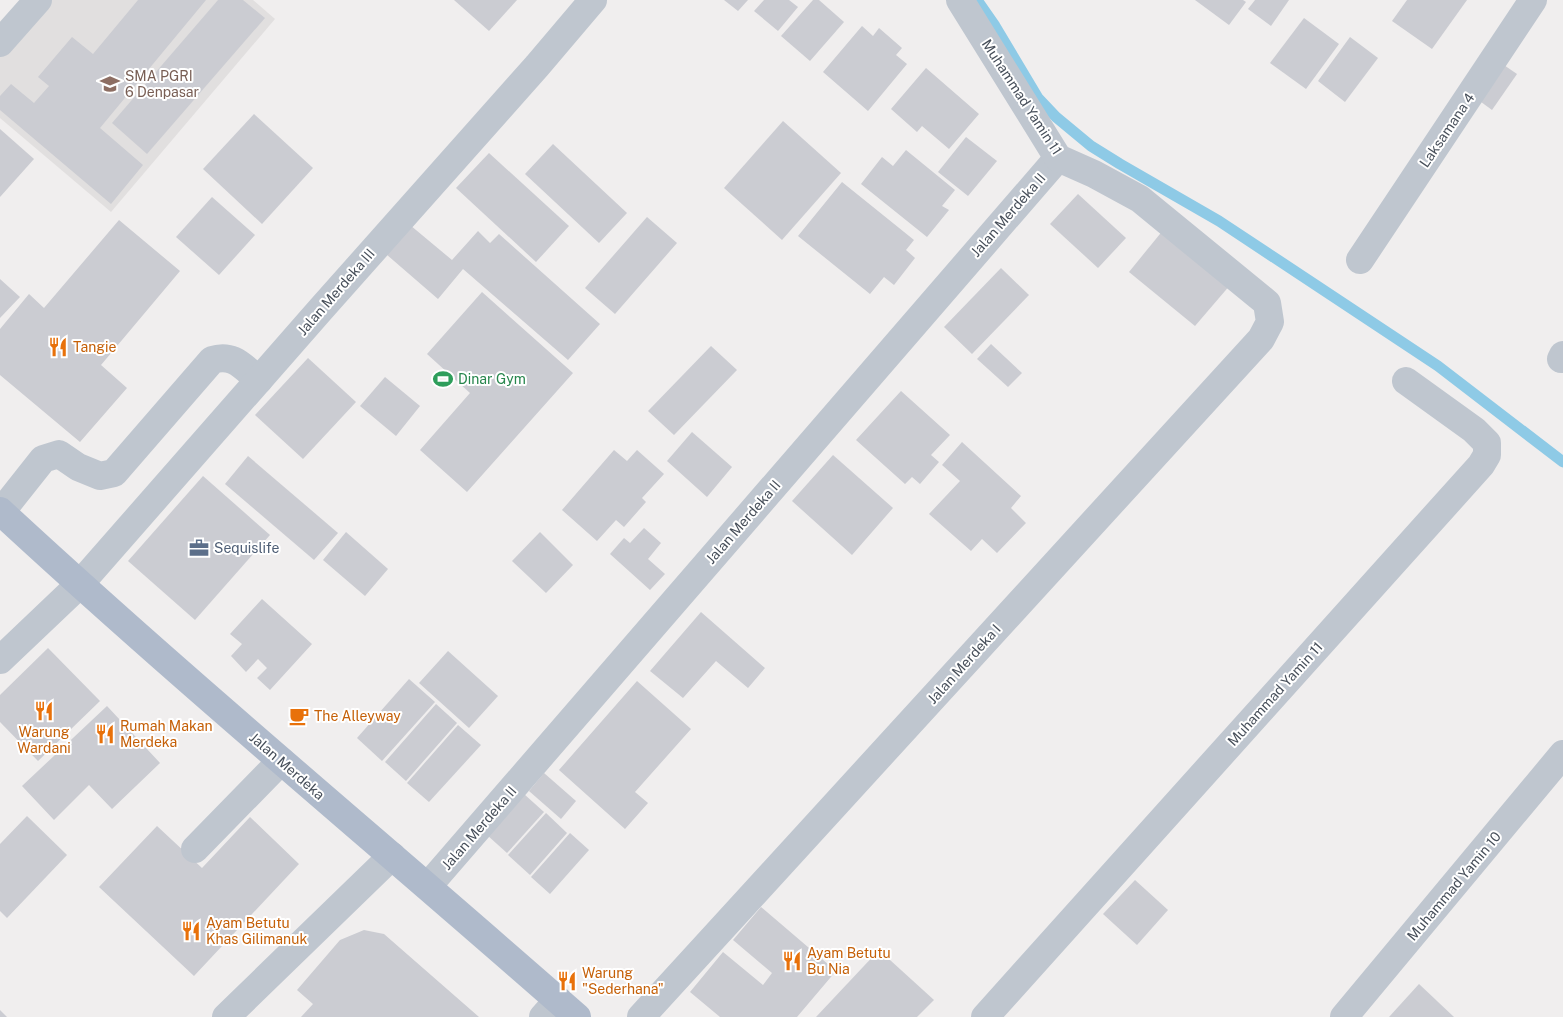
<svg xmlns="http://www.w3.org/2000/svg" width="1563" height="1017" viewBox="0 0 1563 1017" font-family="'Public Sans',sans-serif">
<rect width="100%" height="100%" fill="#f0eeee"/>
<path fill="#e1dfdf" d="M 41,0 L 253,0 L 275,19 L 111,212 L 0,118 L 0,50 Z"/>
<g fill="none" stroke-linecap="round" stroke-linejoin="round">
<path stroke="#8ecae6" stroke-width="11" d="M 977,0 L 995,26 L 1038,98 L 1056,117 L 1091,146 L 1120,164 L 1219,221 L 1438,366 L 1563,462"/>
</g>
<g fill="#cbccd2">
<path d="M 138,0 L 206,0 L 100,128 L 143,165 L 111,204 L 0,110 L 0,96 L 11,84 L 34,103 L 49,86 L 38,77 L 72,37 L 93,54 Z"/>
<path d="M 218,0 L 243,0 L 265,18 L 147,154 L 112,123 Z"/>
<path d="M 454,0 L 517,0 L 489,31 Z"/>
<path d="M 724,0 L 748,0 L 738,11 Z"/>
<path d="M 764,0 L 789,0 L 798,7 L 778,31 L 754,11 Z"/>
<path d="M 813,0 L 819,0 L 844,22 L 810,61 L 781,36 Z"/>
<path d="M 1195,0 L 1243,0 L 1246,2 L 1229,25 Z"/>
<path d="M 1255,0 L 1289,0 L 1271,26 L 1248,9 Z"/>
<path d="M 1407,0 L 1467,0 L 1432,49 L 1392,21 Z"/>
<path d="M 1304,18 L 1339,44 L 1306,89 L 1270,63 Z"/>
<path d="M 862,26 L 873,36 L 879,28 L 902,48 L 896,55 L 907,64 L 868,111 L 823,72 Z"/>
<path d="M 1350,37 L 1378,58 L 1345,102 L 1318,81 Z"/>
<path d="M 1498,61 L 1517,74 L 1492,110 L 1473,96 Z"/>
<path d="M 926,68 L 979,114 L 949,149 L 922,126 L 917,132 L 891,109 Z"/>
<path d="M 254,114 L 313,168 L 262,224 L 203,169 Z"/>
<path d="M 783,121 L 841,173 L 782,240 L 724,188 Z"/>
<path d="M 0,129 L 34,159 L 0,197 Z"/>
<path d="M 966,137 L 997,161 L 968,196 L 938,172 Z"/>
<path d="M 553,144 L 627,213 L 599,243 L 525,174 Z"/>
<path d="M 906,150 L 955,190 L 942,206 L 949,210 L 927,237 L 861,184 L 882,157 L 893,166 Z"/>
<path d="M 489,153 L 569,226 L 536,262 L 456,188 Z"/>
<path d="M 842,182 L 914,240 L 906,250 L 915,258 L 894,285 L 884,277 L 870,294 L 798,236 Z"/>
<path d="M 1078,194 L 1126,238 L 1098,268 L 1050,224 Z"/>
<path d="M 212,197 L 255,235 L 219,275 L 176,237 Z"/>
<path d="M 647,217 L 677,243 L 615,314 L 585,288 Z"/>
<path d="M 119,220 L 180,271 L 101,365 L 127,388 L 80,442 L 0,375 L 0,329 L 29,294 L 44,308 Z"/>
<path d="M 404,220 L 452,260 L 478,231 L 490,243 L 499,234 L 600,324 L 568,360 L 463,269 L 438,299 L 379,248 Z"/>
<path d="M 1164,229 L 1231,284 L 1195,326 L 1129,272 Z"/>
<path d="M 1001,268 L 1029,295 L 972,354 L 944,327 Z"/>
<path d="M 0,279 L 20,297 L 0,318 Z"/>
<path d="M 482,292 L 573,373 L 467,492 L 420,450 L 470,393 L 427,354 Z"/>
<path d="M 991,344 L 1022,373 L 1008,387 L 977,359 Z"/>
<path d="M 711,346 L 737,370 L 674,435 L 648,411 Z"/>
<path d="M 308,358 L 356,402 L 303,459 L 255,415 Z"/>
<path d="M 385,377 L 420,406 L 396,436 L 360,406 Z"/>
<path d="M 901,391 L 950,435 L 931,455 L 939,462 L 920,484 L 912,477 L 905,484 L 856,440 Z"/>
<path d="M 692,432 L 732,467 L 707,497 L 667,461 Z"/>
<path d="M 962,442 L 1021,496 L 1011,508 L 1026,523 L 997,553 L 982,539 L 971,551 L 929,514 L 960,481 L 942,465 Z"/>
<path d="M 614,450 L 627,461 L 637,450 L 664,474 L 642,498 L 646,502 L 624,527 L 616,520 L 597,541 L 562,510 Z"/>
<path d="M 833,455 L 893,508 L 852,555 L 792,501 Z"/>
<path d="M 248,456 L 338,533 L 314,560 L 225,484 Z"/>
<path d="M 203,476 L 270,535 L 195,620 L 128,561 Z"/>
<path d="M 644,528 L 661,543 L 648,559 L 665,574 L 650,590 L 610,554 L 624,538 L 630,543 Z"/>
<path d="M 346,532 L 388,569 L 365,596 L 323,560 Z"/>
<path d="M 540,532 L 573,565 L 546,593 L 512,561 Z"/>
<path d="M 262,599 L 312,644 L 270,690 L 257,678 L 267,668 L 258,659 L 246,672 L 231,656 L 242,644 L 230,634 Z"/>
<path d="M 701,612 L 765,668 L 748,688 L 716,661 L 683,698 L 650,671 Z"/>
<path d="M 48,648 L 100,701 L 38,761 L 0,722 L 0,695 Z"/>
<path d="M 448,651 L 498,696 L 469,728 L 419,683 Z"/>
<path d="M 409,679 L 435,702 L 382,761 L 357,738 Z"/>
<path d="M 637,681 L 691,729 L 635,792 L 648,803 L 625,829 L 559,770 Z"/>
<path d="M 436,704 L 457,723 L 406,781 L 385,762 Z"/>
<path d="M 107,706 L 160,763 L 112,809 L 89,785 L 54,820 L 22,786 Z"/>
<path d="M 458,725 L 481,745 L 429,802 L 407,783 Z"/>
<path d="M 544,773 L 576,801 L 561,819 L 529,791 Z"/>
<path d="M 524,794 L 544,812 L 507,853 L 487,835 Z"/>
<path d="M 546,813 L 567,833 L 530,875 L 508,855 Z"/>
<path d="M 27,816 L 67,855 L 7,918 L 0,911 L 0,844 Z"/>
<path d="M 250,817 L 299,864 L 194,976 L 99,887 L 157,826 L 202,868 Z"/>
<path d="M 570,833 L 589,850 L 550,894 L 531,877 Z"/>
<path d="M 1135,880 L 1168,910 L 1137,945 L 1103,914 Z"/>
<path d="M 761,907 L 836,971 L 797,1017 L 720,1017 L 690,992 L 723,952 L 763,985 L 772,973 L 733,940 Z"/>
<path d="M 364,930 L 384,934 L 479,1017 L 301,1017 L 313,1004 L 297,990 L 340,940 Z"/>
<path d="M 879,950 L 934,1000 L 917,1017 L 816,1017 Z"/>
<path d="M 1419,984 L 1454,1017 L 1389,1017 Z"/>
<path d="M 0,1010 L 7,1017 L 0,1017 Z"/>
</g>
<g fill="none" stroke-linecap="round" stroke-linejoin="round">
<g stroke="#bfc6cf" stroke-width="28">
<path d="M 0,43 L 38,0"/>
<path d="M 1360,260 L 1533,0"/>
<path d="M 1561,359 L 1563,355"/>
<path d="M 1,512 L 43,459 L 59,454 L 78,467 L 100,476 L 114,473 L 212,360 C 233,353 243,367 259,380"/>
<path d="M 0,660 L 79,585 L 321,309 L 537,66 L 593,0"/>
<path d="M 195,849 L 281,761"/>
<path d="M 428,886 L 1058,158"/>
<path d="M 226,1017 L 392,856"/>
<path d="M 543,1017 L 558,1000"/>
<path d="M 641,1017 L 1261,339 L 1270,322 L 1267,303 L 1140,199 L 1094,174 L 1058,158 L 960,0"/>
<path d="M 985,1017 L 1481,465 L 1487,455 L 1487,443 L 1474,430 L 1406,381"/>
<path d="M 1344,1017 L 1563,754"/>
</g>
<path stroke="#afbacb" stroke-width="28" d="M 0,511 C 188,685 385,848 577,1017"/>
</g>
<defs>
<symbol id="school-bare" viewBox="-9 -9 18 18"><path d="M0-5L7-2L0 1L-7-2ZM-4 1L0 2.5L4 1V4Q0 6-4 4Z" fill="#8d6e63" stroke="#fff" stroke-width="2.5" paint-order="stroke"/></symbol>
<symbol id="restaurant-bare" viewBox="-9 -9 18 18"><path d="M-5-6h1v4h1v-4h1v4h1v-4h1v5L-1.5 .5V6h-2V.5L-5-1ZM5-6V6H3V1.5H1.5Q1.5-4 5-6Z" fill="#e8710a" stroke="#fff" stroke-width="2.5" paint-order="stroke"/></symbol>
<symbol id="stadium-bare" viewBox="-9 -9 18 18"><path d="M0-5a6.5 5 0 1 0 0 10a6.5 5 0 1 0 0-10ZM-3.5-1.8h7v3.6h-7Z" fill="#2e9e5b" stroke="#fff" stroke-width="2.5" paint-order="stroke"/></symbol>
<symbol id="office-bare" viewBox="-9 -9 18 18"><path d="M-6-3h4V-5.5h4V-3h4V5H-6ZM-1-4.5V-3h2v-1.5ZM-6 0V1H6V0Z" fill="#5c6f8a" stroke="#fff" stroke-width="2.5" paint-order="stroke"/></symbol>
<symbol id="cafe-bare" viewBox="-9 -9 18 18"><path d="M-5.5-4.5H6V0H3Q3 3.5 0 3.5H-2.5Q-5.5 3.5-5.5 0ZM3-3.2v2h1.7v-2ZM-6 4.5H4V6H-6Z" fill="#e8710a" stroke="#fff" stroke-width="2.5" paint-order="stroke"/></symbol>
</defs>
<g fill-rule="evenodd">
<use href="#school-bare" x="96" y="70" width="28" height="28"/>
<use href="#restaurant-bare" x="44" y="333" width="28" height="28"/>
<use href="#stadium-bare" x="429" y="365" width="28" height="28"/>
<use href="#office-bare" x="185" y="534" width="28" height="28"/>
<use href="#restaurant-bare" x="30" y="697" width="28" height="28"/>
<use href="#cafe-bare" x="285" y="702" width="28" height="28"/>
<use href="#restaurant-bare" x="91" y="720" width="28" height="28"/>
<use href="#restaurant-bare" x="177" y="917" width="28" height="28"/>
<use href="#restaurant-bare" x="778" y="947" width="28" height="28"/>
<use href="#restaurant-bare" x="553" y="967" width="28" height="28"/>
</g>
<g text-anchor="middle" stroke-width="4" stroke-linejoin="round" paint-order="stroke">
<g font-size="14" fill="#785e54" stroke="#fff" text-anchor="start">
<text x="125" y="81">SMA PGRI<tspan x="125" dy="16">6 Denpasar</tspan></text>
</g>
<g font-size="14" fill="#474f5a" stroke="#fff">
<text transform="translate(1022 97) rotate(57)" y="5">Muhammad Yamin 11</text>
<text transform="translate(1447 130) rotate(-56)" y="5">Laksamana 4</text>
<text transform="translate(1008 215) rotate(-49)" y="5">Jalan Merdeka II</text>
<text transform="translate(336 292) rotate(-49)" y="5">Jalan Merdeka III</text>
<text transform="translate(743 522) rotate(-49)" y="5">Jalan Merdeka II</text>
<text transform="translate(964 664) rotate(-48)" y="5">Jalan Merdeka I</text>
<text transform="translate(1275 694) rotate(-48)" y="5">Muhammad Yamin 11</text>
<text transform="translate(287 766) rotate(41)" y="5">Jalan Merdeka</text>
<text transform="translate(479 828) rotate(-49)" y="5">Jalan Merdeka II</text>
<text transform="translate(1454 886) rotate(-50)" y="5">Muhammad Yamin 10</text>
</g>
<g font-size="14" fill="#c56008" stroke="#fff" text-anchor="start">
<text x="73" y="352">Tangie</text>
<text x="314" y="721">The Alleyway</text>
<text x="120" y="731">Rumah Makan<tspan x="120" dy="16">Merdeka</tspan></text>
<text x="44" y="737" text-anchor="middle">Warung<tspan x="44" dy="16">Wardani</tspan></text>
<text x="206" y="928">Ayam Betutu<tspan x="206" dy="16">Khas Gilimanuk</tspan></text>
<text x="807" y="958">Ayam Betutu<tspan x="807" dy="16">Bu Nia</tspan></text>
<text x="582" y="978">Warung<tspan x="582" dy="16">"Sederhana"</tspan></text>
</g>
<g font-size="14" fill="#27864d" stroke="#fff" text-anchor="start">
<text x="458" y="384">Dinar Gym</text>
</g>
<g font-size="14" fill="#4e5e75" stroke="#fff" text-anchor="start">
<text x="214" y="553">Sequislife</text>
</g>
</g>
</svg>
